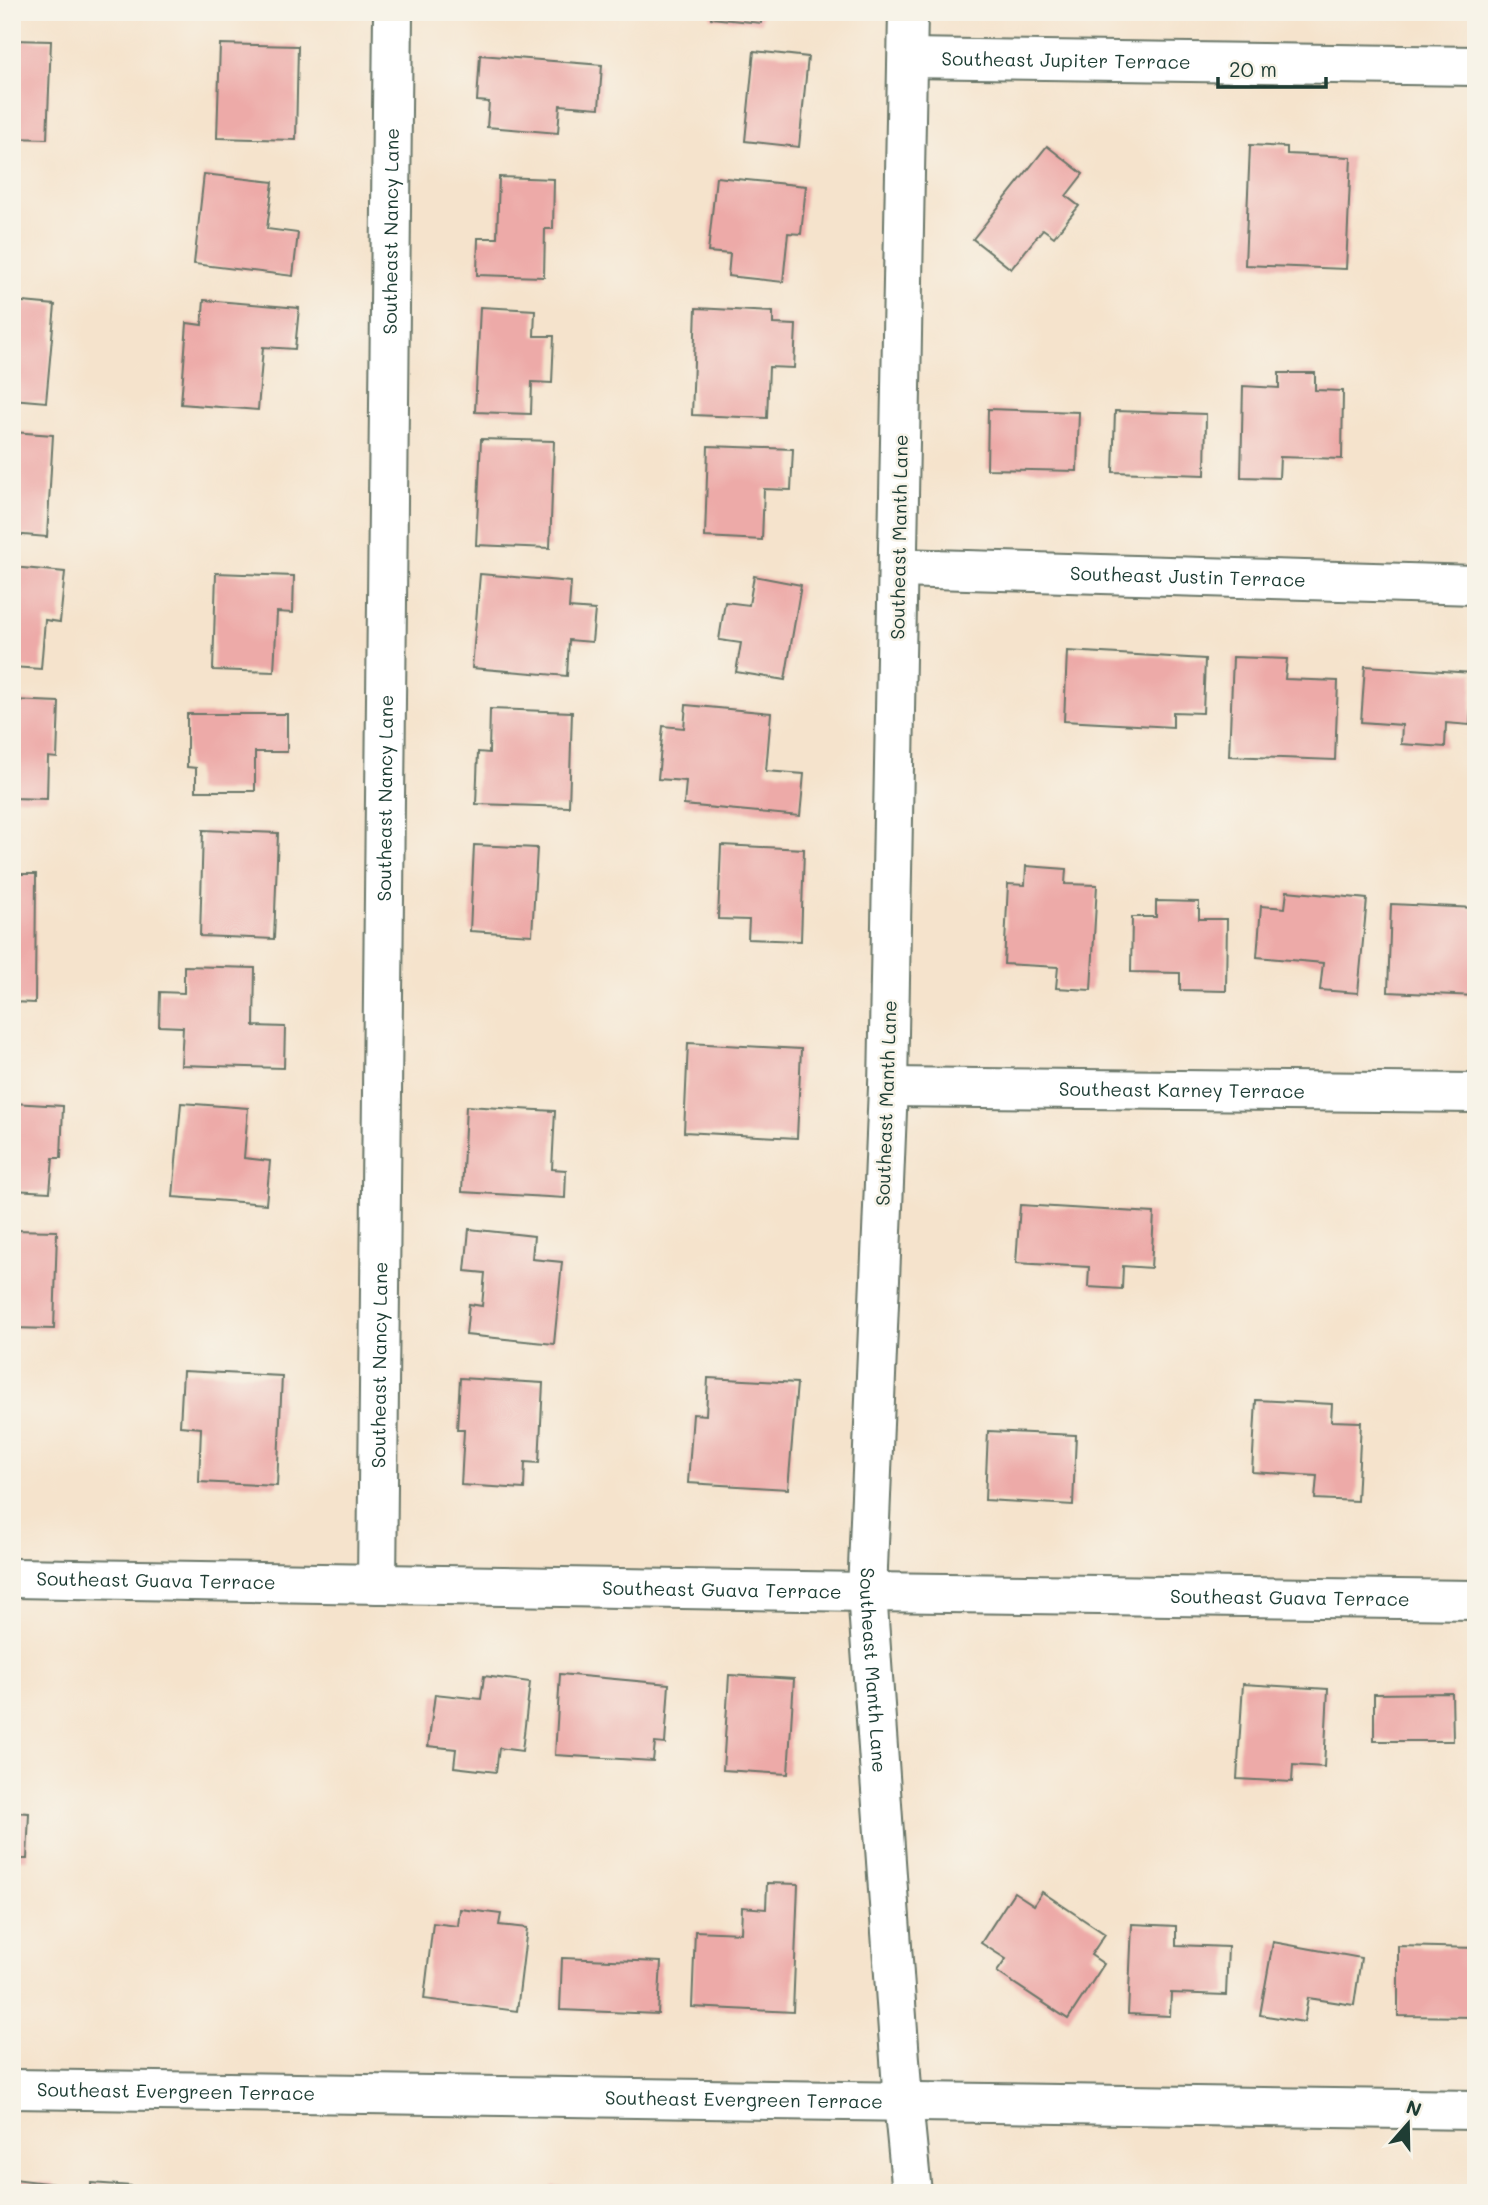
<svg xmlns="http://www.w3.org/2000/svg" width="1488" height="2205" viewBox="0 0 1488 2205" font-family="Mali,sans-serif">
<rect width="100%" height="100%" fill="#f7f3e8"/>
<filter id="ink" filterUnits="userSpaceOnUse"><feTurbulence type="fractalNoise" baseFrequency=".0143" numOctaves="2"/><feDisplacementMap in="SourceGraphic" scale="14" xChannelSelector="R" yChannelSelector="G"/><feConvolveMatrix kernelMatrix="1 2 1 2 8 2 1 2 1" color-interpolation-filters="sRGB"/></filter>
<filter id="wash" filterUnits="userSpaceOnUse"><feTurbulence type="fractalNoise" baseFrequency=".00686" numOctaves="4" result="noise"/><feDisplacementMap in="SourceGraphic" scale="28" xChannelSelector="R" yChannelSelector="G"/><feGaussianBlur stdDeviation="1.57" result="paint"/><feColorMatrix in="noise" values="0 0 0 0 0 0 0 0 0 0 0 0 0 0 0 0 0 1.4 0 .05"/><feComposite in="paint" operator="in"/></filter>
<g filter="url(#wash)">
<rect width="100%" height="100%" fill="#f5e3cc"/>
<g id="blocks">
<g fill="#edaaa8">
<path d="M 534,12 L 568,12 L 567,18 Z"/>
<path d="M 711,12 L 762,12 L 761,23 L 711,18 Z"/>
<path d="M 12,40 L 51,41 L 47,139 L 12,138 Z"/>
<path d="M 220,44 L 298,46 L 296,140 L 217,138 Z"/>
<path d="M 754,51 L 808,57 L 799,147 L 745,141 Z"/>
<path d="M 480,55 L 602,65 L 599,108 L 560,105 L 558,133 L 487,127 L 489,102 L 477,101 Z"/>
<path d="M 1250,145 L 1287,147 L 1287,154 L 1351,157 L 1346,269 L 1245,265 Z"/>
<path d="M 1047,146 L 1083,174 L 1066,196 L 1079,206 L 1054,237 L 1043,229 L 1011,269 L 973,239 Z"/>
<path d="M 204,174 L 273,182 L 267,229 L 298,233 L 293,276 L 194,264 Z"/>
<path d="M 499,177 L 554,179 L 553,229 L 545,229 L 544,277 L 477,275 L 478,238 L 497,238 Z"/>
<path d="M 716,177 L 806,186 L 801,234 L 788,233 L 783,282 L 728,276 L 730,254 L 708,252 Z"/>
<path d="M 204,300 L 299,308 L 295,349 L 263,347 L 258,410 L 181,404 L 187,323 L 202,325 Z"/>
<path d="M 12,301 L 55,305 L 46,402 L 12,399 Z"/>
<path d="M 480,307 L 535,310 L 534,336 L 554,336 L 552,383 L 532,382 L 531,414 L 475,412 Z"/>
<path d="M 696,308 L 773,312 L 773,324 L 796,325 L 794,368 L 769,367 L 767,418 L 692,415 Z"/>
<path d="M 1279,373 L 1315,373 L 1315,390 L 1343,391 L 1342,459 L 1280,457 L 1279,478 L 1241,477 L 1243,386 L 1279,388 Z"/>
<path d="M 988,409 L 1079,412 L 1077,471 L 987,469 Z"/>
<path d="M 1115,411 L 1206,414 L 1205,475 L 1113,472 Z"/>
<path d="M 12,432 L 53,435 L 47,537 L 12,534 Z"/>
<path d="M 481,439 L 554,441 L 550,548 L 476,545 Z"/>
<path d="M 708,446 L 793,449 L 791,490 L 764,489 L 762,540 L 705,537 Z"/>
<path d="M 12,567 L 65,572 L 60,622 L 45,620 L 41,669 L 12,667 Z"/>
<path d="M 216,573 L 294,576 L 293,613 L 277,612 L 274,672 L 213,670 Z"/>
<path d="M 480,574 L 571,582 L 569,608 L 595,610 L 592,642 L 569,640 L 567,676 L 472,668 Z"/>
<path d="M 754,576 L 801,585 L 785,680 L 736,672 L 741,643 L 719,640 L 725,602 L 749,605 Z"/>
<path d="M 1067,651 L 1205,659 L 1203,713 L 1173,712 L 1173,727 L 1064,721 Z"/>
<path d="M 1233,657 L 1287,659 L 1285,679 L 1338,681 L 1335,760 L 1229,756 Z"/>
<path d="M 1365,666 L 1473,673 L 1470,725 L 1446,723 L 1445,747 L 1401,744 L 1402,725 L 1361,722 Z"/>
<path d="M 12,700 L 59,702 L 57,758 L 48,757 L 47,799 L 12,798 Z"/>
<path d="M 686,705 L 771,713 L 766,771 L 804,774 L 800,816 L 684,805 L 686,781 L 658,779 L 663,726 L 684,728 Z"/>
<path d="M 490,709 L 572,712 L 569,807 L 476,804 L 478,752 L 489,753 Z"/>
<path d="M 187,714 L 287,714 L 287,752 L 255,752 L 255,791 L 196,791 L 196,768 L 187,767 Z"/>
<path d="M 203,830 L 278,833 L 274,939 L 200,936 Z"/>
<path d="M 474,845 L 537,848 L 532,935 L 470,931 Z"/>
<path d="M 721,845 L 804,849 L 801,941 L 748,939 L 749,920 L 718,919 Z"/>
<path d="M 1026,866 L 1066,869 L 1065,884 L 1097,885 L 1091,990 L 1056,988 L 1058,967 L 1004,964 L 1008,884 L 1025,885 Z"/>
<path d="M 12,874 L 36,874 L 35,1003 L 12,1002 Z"/>
<path d="M 1287,891 L 1367,899 L 1358,993 L 1320,990 L 1323,963 L 1257,957 L 1261,906 L 1285,908 Z"/>
<path d="M 1156,901 L 1199,902 L 1199,919 L 1227,919 L 1226,991 L 1180,990 L 1180,973 L 1131,972 L 1132,917 L 1156,917 Z"/>
<path d="M 1391,904 L 1476,908 L 1476,996 L 1388,992 Z"/>
<path d="M 184,966 L 255,968 L 254,1026 L 285,1027 L 284,1068 L 181,1065 L 183,1027 L 159,1026 L 160,992 L 184,993 Z"/>
<path d="M 688,1043 L 801,1049 L 797,1138 L 684,1132 Z"/>
<path d="M 12,1103 L 63,1106 L 61,1158 L 53,1158 L 50,1192 L 12,1190 Z"/>
<path d="M 181,1103 L 248,1108 L 244,1158 L 270,1161 L 266,1204 L 173,1197 Z"/>
<path d="M 466,1106 L 555,1111 L 552,1169 L 566,1170 L 565,1198 L 462,1192 Z"/>
<path d="M 1020,1205 L 1154,1213 L 1151,1268 L 1123,1266 L 1122,1289 L 1088,1287 L 1089,1267 L 1016,1263 Z"/>
<path d="M 469,1229 L 534,1236 L 532,1259 L 562,1262 L 554,1344 L 466,1335 L 469,1304 L 482,1306 L 485,1273 L 465,1271 Z"/>
<path d="M 12,1230 L 57,1231 L 54,1329 L 12,1328 Z"/>
<path d="M 183,1371 L 282,1376 L 277,1486 L 199,1482 L 201,1428 L 180,1426 Z"/>
<path d="M 460,1378 L 543,1383 L 539,1463 L 525,1462 L 524,1489 L 461,1485 L 464,1430 L 457,1430 Z"/>
<path d="M 708,1378 L 797,1383 L 788,1489 L 688,1483 L 693,1414 L 706,1415 Z"/>
<path d="M 1256,1400 L 1332,1404 L 1331,1421 L 1361,1422 L 1357,1501 L 1315,1499 L 1317,1476 L 1252,1472 Z"/>
<path d="M 988,1431 L 1076,1435 L 1073,1505 L 985,1500 Z"/>
<path d="M 560,1674 L 669,1684 L 665,1744 L 655,1743 L 653,1761 L 555,1755 Z"/>
<path d="M 729,1675 L 794,1679 L 788,1774 L 723,1770 Z"/>
<path d="M 484,1676 L 530,1682 L 522,1751 L 499,1748 L 496,1772 L 454,1767 L 456,1749 L 428,1746 L 435,1694 L 481,1699 Z"/>
<path d="M 1243,1684 L 1328,1689 L 1324,1767 L 1293,1765 L 1292,1782 L 1237,1779 Z"/>
<path d="M 1452,1693 L 1453,1741 L 1374,1741 L 1374,1694 Z"/>
<path d="M 12,1812 L 29,1813 L 27,1859 L 12,1859 Z"/>
<path d="M 767,1883 L 798,1884 L 793,2012 L 692,2007 L 695,1931 L 741,1933 L 742,1907 L 766,1909 Z"/>
<path d="M 1014,1892 L 1034,1905 L 1042,1892 L 1105,1934 L 1091,1955 L 1104,1964 L 1068,2019 L 997,1972 L 1006,1959 L 981,1943 Z"/>
<path d="M 460,1909 L 501,1914 L 499,1925 L 527,1928 L 517,2011 L 424,1999 L 433,1923 L 458,1926 Z"/>
<path d="M 1132,1924 L 1176,1926 L 1176,1945 L 1228,1947 L 1226,1995 L 1171,1993 L 1170,2016 L 1128,2014 Z"/>
<path d="M 1273,1942 L 1361,1958 L 1354,2005 L 1308,1998 L 1304,2022 L 1260,2015 Z"/>
<path d="M 1398,1946 L 1476,1948 L 1476,2017 L 1398,2016 Z"/>
<path d="M 562,1958 L 661,1962 L 658,2014 L 560,2010 Z"/>
<path d="M 14,2179 L 55,2184 L 54,2193 L 12,2193 Z"/>
<path d="M 91,2183 L 131,2186 L 131,2193 L 91,2193 Z"/>
<path d="M 552,2186 L 585,2188 L 584,2193 L 552,2193 Z"/>
<path d="M 211,2188 L 262,2191 L 262,2193 L 211,2193 Z"/>
</g>
</g>
</g>
<g filter="url(#ink)">
<use href="#blocks" fill-opacity="0" stroke="#6a7769" stroke-width="2"/>
<g fill="none" stroke-linecap="round" stroke-linejoin="round">
<defs>
<g id="minor">
<path id="s1" d="M 908,12 L 888,1087 L 867,1592 L 903,2102 L 912,2193"/>
<path id="s2" d="M 908,58 L 1476,66"/>
<path id="s3" d="M 899,568 L 1476,585"/>
<path id="s4" d="M 888,1087 L 1476,1093"/>
<path id="s5" d="M 12,1578 L 867,1592 L 1476,1600"/>
<path id="s6" d="M 377,1584 L 393,12"/>
<path id="s7" d="M 12,2089 L 1476,2110"/>
</g>
</defs>
<use href="#minor" stroke="#6a7769" stroke-width="42"/>
<use href="#minor" stroke="#fff" stroke-width="38"/>
</g>
</g>
<g text-anchor="middle" stroke-width="5" stroke-linejoin="round" paint-order="stroke">
<g font-size="19" fill="#1f3d34" stroke="#f7f3e8">
<text dy="7" stroke="none"><textPath href="#s2" startOffset="158">Southeast Jupiter Terrace</textPath></text>
<text dy="7" stroke="none"><textPath href="#s6" startOffset="1353">Southeast Nancy Lane</textPath></text>
<text transform="translate(899 537) rotate(-89)" y="7">Southeast Manth Lane</text>
<text dy="7" stroke="none"><textPath href="#s3" startOffset="289">Southeast Justin Terrace</textPath></text>
<text dy="7" stroke="none"><textPath href="#s6" startOffset="786">Southeast Nancy Lane</textPath></text>
<text dy="7" stroke="none"><textPath href="#s4" startOffset="294">Southeast Karney Terrace</textPath></text>
<text transform="translate(886 1103) rotate(-88)" y="7">Southeast Manth Lane</text>
<text dy="7" stroke="none"><textPath href="#s6" startOffset="219">Southeast Nancy Lane</textPath></text>
<text dy="7" stroke="none"><textPath href="#s5" startOffset="144">Southeast Guava Terrace</textPath></text>
<text dy="7" stroke="none"><textPath href="#s5" startOffset="710">Southeast Guava Terrace</textPath></text>
<text dy="7" stroke="none"><textPath href="#s5" startOffset="1278">Southeast Guava Terrace</textPath></text>
<text dy="7" stroke="none"><textPath href="#s1" startOffset="1659">Southeast Manth Lane</textPath></text>
<text dy="7" stroke="none"><textPath href="#s7" startOffset="164">Southeast Evergreen Terrace</textPath></text>
<text dy="7" stroke="none"><textPath href="#s7" startOffset="732">Southeast Evergreen Terrace</textPath></text>
</g>
</g>
<rect width="1488" height="2205" fill="none" stroke="#f7f3e8" stroke-width="42"/>
<g transform="translate(1408 2124) rotate(20)" stroke="#f7f3e8" stroke-width="5" paint-order="stroke">
<path d="M0-5L12 26L0 18L-12 26Z" fill="#1f3d34"/>
<text y="-10" font-size="19" font-weight="bold" text-anchor="middle" fill="#1f3d34">N</text>
</g>
<path d="M1218 77v10h108v-10" fill="none" stroke="#1f3d34" stroke-width="3.5"/>
<text x="1229" y="77" font-size="21" fill="#1f3d34" stroke="#f7f3e8" stroke-width="5" paint-order="stroke">20 m</text>
</svg>
